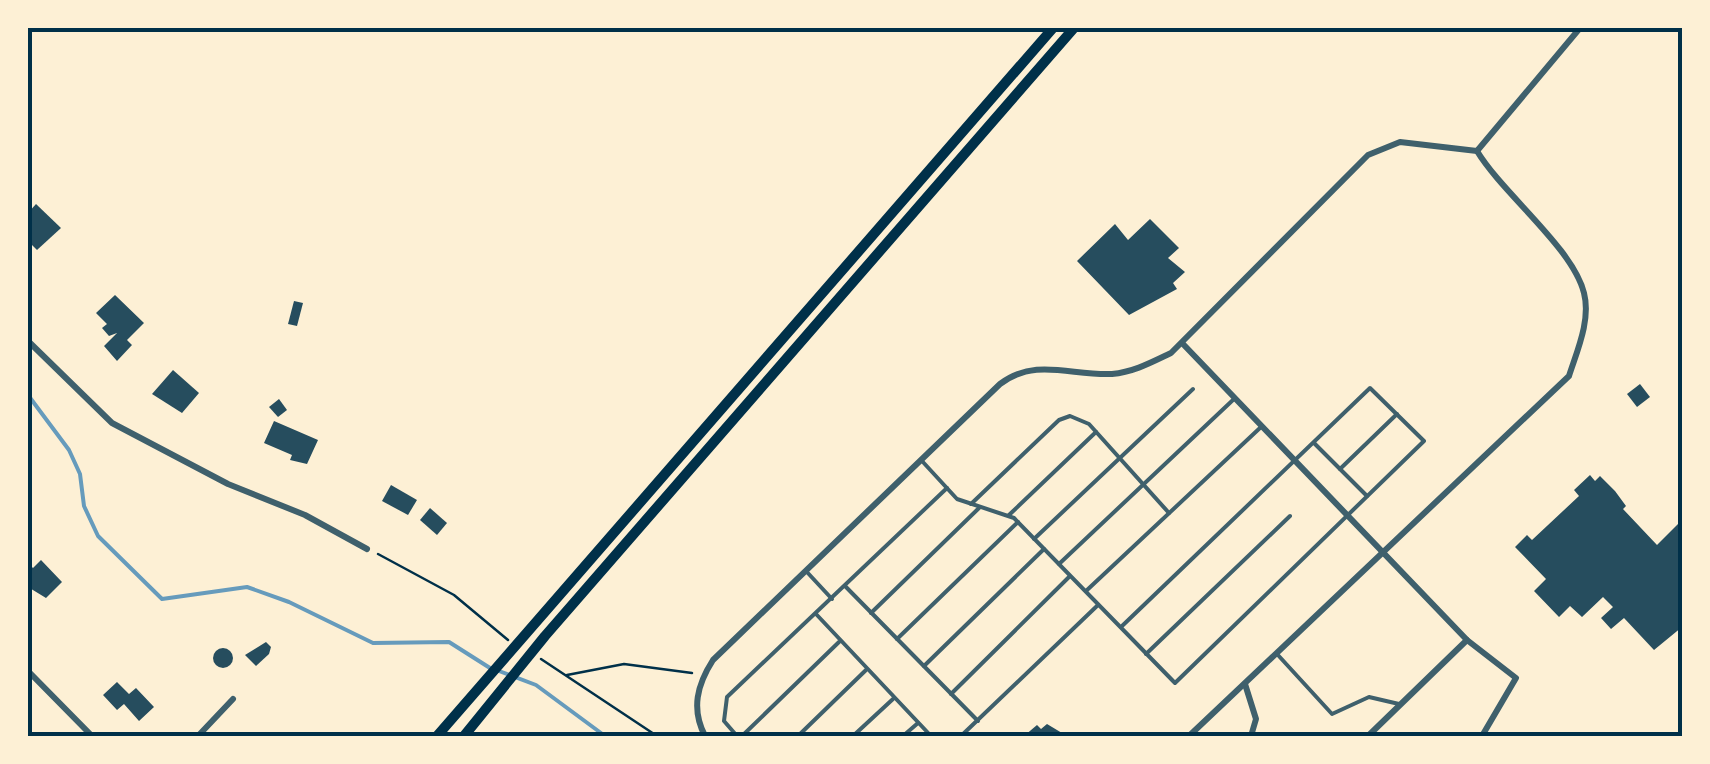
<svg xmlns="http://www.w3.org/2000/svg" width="1710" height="764" viewBox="0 0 1710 764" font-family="'PT Sans Narrow',sans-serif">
<rect width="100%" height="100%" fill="#fdf0d5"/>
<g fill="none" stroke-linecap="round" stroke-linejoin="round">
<g stroke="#669bbc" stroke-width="4">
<path d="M 28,395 L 69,450 L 80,474 L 84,506 L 98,536 L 162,599 L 247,587 L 289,602 L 373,643 L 449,642 L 490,668"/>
<path d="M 499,671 L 536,685 L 605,736"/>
</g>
</g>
<g fill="#264d5e">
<path d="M 36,204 L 61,228 L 37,250 L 28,241 L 28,213 Z"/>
<path d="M 1150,219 L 1179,248 L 1168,258 L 1185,272 L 1173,283 L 1177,289 L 1129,315 L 1077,261 L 1115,224 L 1128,240 Z"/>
<path d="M 115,295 L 144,323 L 127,340 L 132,345 L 117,361 L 104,346 L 117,333 L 109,336 L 102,328 L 107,324 L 96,313 Z"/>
<path d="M 294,301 L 303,303 L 297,326 L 288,324 Z"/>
<path d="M 173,370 L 199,393 L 182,413 L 152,394 Z"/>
<path d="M 1640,384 L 1650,397 L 1637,407 L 1627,394 Z"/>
<path d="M 279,399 L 287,410 L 278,417 L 269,407 Z"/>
<path d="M 274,421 L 318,440 L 307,464 L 290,460 L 292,455 L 264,443 Z"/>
<path d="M 1590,475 L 1595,481 L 1600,476 L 1615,491 L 1626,506 L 1623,509 L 1657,545 L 1682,520 L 1682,627 L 1654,650 L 1624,618 L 1611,629 L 1601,618 L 1613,607 L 1603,597 L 1582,617 L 1570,606 L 1559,617 L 1534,591 L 1546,579 L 1515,547 L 1527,535 L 1532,540 L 1579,496 L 1574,490 Z"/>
<path d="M 391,485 L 417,500 L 408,515 L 382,501 Z"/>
<path d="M 430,508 L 447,523 L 437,535 L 420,520 Z"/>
<path d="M 41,560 L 62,582 L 46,598 L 28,587 L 28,563 L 33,568 Z"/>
<path d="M 266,642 L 271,647 L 269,654 L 256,666 L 245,655 Z"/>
<circle cx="223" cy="658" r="10"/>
<path d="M 117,682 L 129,694 L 136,688 L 154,707 L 139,721 L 124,704 L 117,710 L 103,695 Z"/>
<path d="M 1047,724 L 1067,736 L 1024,736 L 1037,725 L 1041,729 Z"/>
</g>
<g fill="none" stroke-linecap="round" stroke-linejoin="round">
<g stroke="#003049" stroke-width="2.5">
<path d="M 378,554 L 454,595 L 508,640"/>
<path d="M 541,659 L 657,736"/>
<path d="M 567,675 L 624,664 L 692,673"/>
</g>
<g stroke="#3f606c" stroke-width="4">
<path d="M 1314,443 L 1367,496"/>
<path d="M 922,461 L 957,499 L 1014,518 L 1175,683 L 1424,441 L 1370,388 L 1121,627"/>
<path d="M 1340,469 L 1397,414"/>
<path d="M 971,504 L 1059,420 L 1070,416 L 1089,424 L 1169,513"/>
<path d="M 1009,515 L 1096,432"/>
<path d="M 1034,539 L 1193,389"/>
<path d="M 1059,564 L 1234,399"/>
<path d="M 806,571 L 832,599"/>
<path d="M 845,586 L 978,721"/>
<path d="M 1086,591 L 1261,427"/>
<path d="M 871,613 L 979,508"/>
<path d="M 816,614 L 931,736"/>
<path d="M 897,639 L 1018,522"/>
<path d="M 1146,654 L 1290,516"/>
<path d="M 1277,654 L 1332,714 L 1369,697 L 1399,704"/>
<path d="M 924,666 L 1044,549"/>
<path d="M 951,694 L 1069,577"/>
<path d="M 737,736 L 724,721 L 727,697 L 947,488"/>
<path d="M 742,736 L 839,642"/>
<path d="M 798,736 L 866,670"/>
<path d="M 853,736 L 893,699"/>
<path d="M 903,736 L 918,723"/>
<path d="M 961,736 L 1098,605"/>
</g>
<g stroke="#3f606c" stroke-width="6">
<path d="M 1477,151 L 1580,28"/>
<path d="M 28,341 L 112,423 L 228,484 L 305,515 L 367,549"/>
<path d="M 1183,344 L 1467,640 L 1516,678 L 1482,736"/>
<path d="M 28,671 L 92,736"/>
<path d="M 1245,684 L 1256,719 L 1251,736"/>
<path d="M 198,736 L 233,699"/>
<path d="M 705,736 C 691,709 697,685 713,660 L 1000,384 C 1036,357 1071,376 1112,374 C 1134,372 1152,362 1171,353 L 1368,155 L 1400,142 L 1477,151"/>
<path d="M 1189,736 L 1569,376 C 1577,351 1591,320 1584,293 C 1573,248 1503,194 1477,151"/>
<path d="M 1368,736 L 1467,640"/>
</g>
<g stroke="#003049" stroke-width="10">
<path d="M 437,736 L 1053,28"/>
<path d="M 464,736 L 545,636 L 1074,28"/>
</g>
</g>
<rect width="1710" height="764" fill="none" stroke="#fdf0d5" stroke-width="60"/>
<rect x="30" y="30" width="1650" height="704" fill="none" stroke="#003049" stroke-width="4"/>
</svg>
